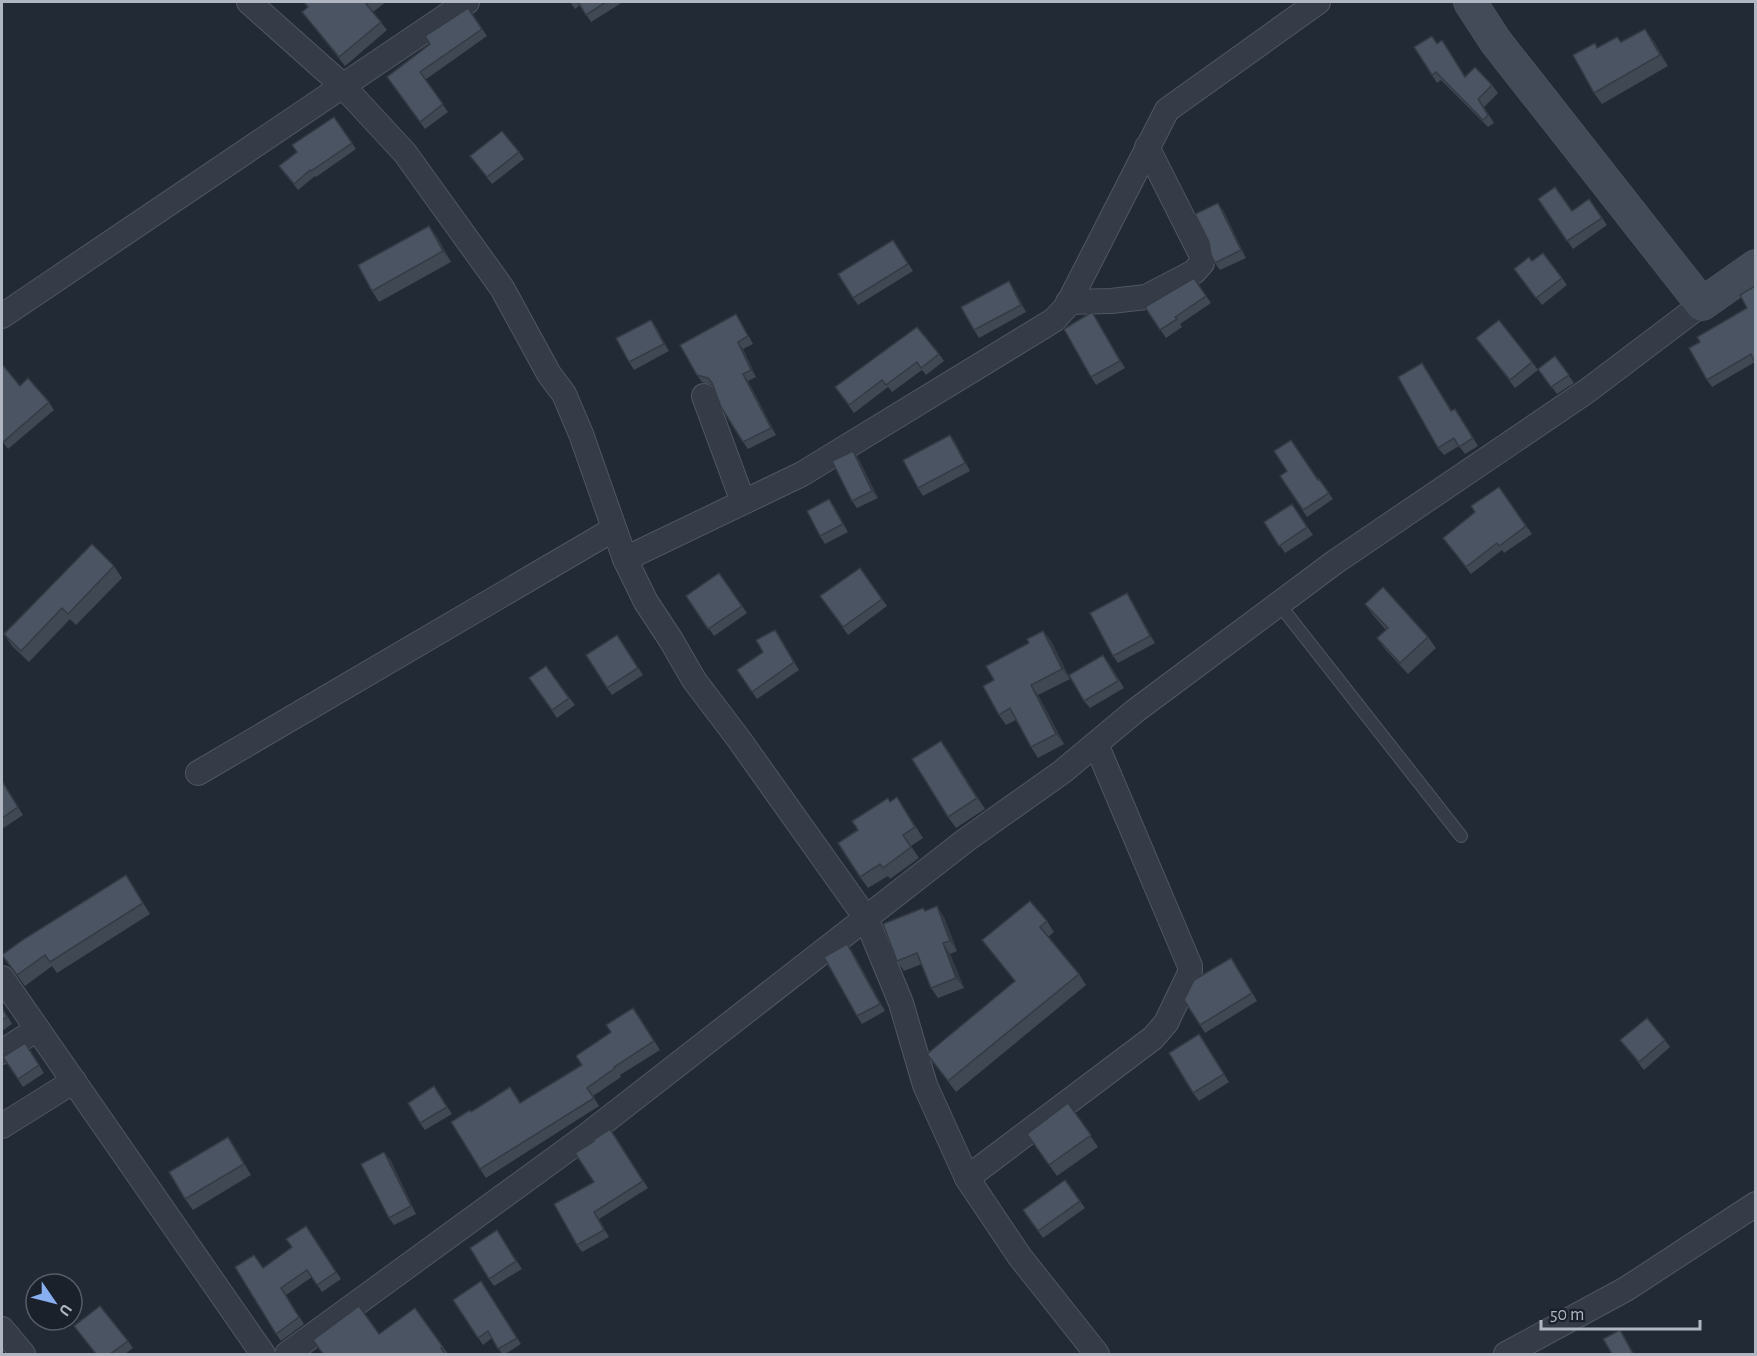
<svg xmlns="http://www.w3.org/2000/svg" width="1757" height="1356" viewBox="0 0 1757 1356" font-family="'Alegreya Sans',sans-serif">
<rect width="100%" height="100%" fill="#222a36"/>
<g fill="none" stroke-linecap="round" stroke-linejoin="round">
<defs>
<path id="lane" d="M 1279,604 L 1461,836"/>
<g id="street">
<path d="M 249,2 L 342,85 L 405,153 L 502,288 L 549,374 L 564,394 L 581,434 L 625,559 L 646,602 L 671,640 L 694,680 L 738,738 L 866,918 L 901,1003 L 925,1085 L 967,1178 L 1020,1257 L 1097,1354"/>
<path d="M 1068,302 L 1111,301 L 1146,297 L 1194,272 L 1202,263 L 1202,256 L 1147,147"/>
<path d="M 2,316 L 467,2"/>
<path d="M 704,396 L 743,502"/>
<path d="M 625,559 L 802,474 L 1054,320 L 1067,306 L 1167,110 L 1318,2"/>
<path d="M 198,773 L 614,529"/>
<path d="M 2,978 L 263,1354"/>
<path d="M 2,1052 L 37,1029"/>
<path d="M 2,1126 L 74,1081"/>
<path d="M 967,1178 L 1153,1038 L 1166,1023 L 1190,973 L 1190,966 L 1096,744"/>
<path d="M 2,1329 L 23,1354"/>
<path d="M 287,1354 L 586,1136 L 966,840 L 1062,772 L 1135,711 L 1335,562 L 1587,391 L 1702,304"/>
<path d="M 1506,1354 L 1626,1289 L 1756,1204"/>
</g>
<path id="secondary" d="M 1470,2 L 1496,42 L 1702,304 L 1756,266"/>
</defs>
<use href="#lane" stroke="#505761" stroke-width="14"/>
<use href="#street" stroke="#505761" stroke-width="26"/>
<use href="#secondary" stroke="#505761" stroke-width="34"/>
<use href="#lane" stroke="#353c47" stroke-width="12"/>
<use href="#street" stroke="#353c47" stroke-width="24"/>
<use href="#secondary" stroke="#434b59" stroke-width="33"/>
</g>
<g fill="#404854">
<path d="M 303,2 L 386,2 L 373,12 L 387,30 L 345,66 L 302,12 L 308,8 Z"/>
<path d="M 570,2 L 623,2 L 591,22 L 580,5 L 575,9 Z"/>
<path d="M 468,8 L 487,36 L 425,80 L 448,112 L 425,129 L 387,77 L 430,44 Z"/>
<path d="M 1442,40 L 1465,77 L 1492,85 L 1498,93 L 1484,107 L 1494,123 L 1488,127 L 1441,80 L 1437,83 L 1432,75 L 1437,43 Z"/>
<path d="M 1653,40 L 1668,66 L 1602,104 L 1594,93 L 1598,48 Z"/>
<path d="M 334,117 L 356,149 L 316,177 L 315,176 L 298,190 L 279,166 L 297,152 Z"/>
<path d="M 519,152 L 524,159 L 492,184 L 470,156 Z"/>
<path d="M 1538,199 L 1572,211 L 1589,199 L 1607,225 L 1573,249 Z"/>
<path d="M 1223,210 L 1246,258 L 1220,270 L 1215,263 Z"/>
<path d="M 429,226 L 437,237 L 451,262 L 379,302 L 372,291 Z"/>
<path d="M 893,240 L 913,271 L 858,305 L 853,298 Z"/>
<path d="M 1532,261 L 1562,278 L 1567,285 L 1542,305 L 1514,269 Z"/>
<path d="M 1194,278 L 1211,303 L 1180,324 L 1182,327 L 1166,338 L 1145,307 Z"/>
<path d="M 1009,281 L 1014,289 L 1026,312 L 979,338 L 974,330 Z"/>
<path d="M 1755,286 L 1755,362 L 1712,387 L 1707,380 L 1747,308 Z"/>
<path d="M 651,320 L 656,327 L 669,351 L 634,370 L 629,362 Z"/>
<path d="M 1097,320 L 1125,368 L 1096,385 L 1091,377 Z"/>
<path d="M 741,322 L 753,344 L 743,349 L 756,377 L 748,381 L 776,435 L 748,449 L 743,442 L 713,385 L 702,382 L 697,375 Z"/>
<path d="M 1476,338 L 1532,362 L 1538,370 L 1515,388 Z"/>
<path d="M 939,354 L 944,361 L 926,375 L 922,370 L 892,392 L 888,387 L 854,413 L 835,387 Z"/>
<path d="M 1555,356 L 1574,383 L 1557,394 L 1538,369 Z"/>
<path d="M 1422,363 L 1452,411 L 1460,416 L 1478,446 L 1465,454 L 1459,446 L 1444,455 L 1438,448 Z"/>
<path d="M 2,364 L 20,386 L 49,402 L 54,410 L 8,449 L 2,441 Z"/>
<path d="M 950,435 L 955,442 L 970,471 L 923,496 L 918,488 Z"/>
<path d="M 858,458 L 878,498 L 857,508 L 852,501 Z"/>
<path d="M 1280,476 L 1318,480 L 1319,479 L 1333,499 L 1307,517 Z"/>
<path d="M 1499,487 L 1532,534 L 1504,553 L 1502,550 L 1471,574 L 1443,538 L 1475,512 Z"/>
<path d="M 829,499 L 834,506 L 848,532 L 825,544 L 820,536 Z"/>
<path d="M 1292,504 L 1313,535 L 1285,553 L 1264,522 Z"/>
<path d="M 114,566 L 122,578 L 76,625 L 70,619 L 29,662 L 12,646 L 4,634 Z"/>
<path d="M 860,568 L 887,606 L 848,635 L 820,596 Z"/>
<path d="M 719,573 L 747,613 L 714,636 L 686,596 Z"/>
<path d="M 1132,601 L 1155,643 L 1118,663 L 1113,656 Z"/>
<path d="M 1365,604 L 1428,637 L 1436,648 L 1408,674 L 1385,649 L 1377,638 L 1386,630 L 1373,615 Z"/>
<path d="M 775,630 L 799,670 L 757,699 L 737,670 L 763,652 Z"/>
<path d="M 1043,631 L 1051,641 L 1070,679 L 1038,695 L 1064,744 L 1038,758 L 1031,747 L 1016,720 L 1006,725 L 999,715 L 994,680 L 1029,643 Z"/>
<path d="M 617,635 L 643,675 L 612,695 L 607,688 Z"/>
<path d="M 1108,662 L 1124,688 L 1090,708 L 1084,701 Z"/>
<path d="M 546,666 L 575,705 L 557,718 L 529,678 Z"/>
<path d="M 949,752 L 985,809 L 956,828 L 948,817 Z"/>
<path d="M 2,781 L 23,815 L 2,829 Z"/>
<path d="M 897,797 L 923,838 L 911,846 L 919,858 L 890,879 L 888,876 L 868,888 L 860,877 L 858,830 L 890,802 Z"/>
<path d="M 126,875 L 150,914 L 57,973 L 52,966 L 25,986 L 2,955 Z"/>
<path d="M 923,908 L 926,911 L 944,917 L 957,951 L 950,954 L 964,988 L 938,998 L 931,988 L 922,964 L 904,971 L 897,961 Z"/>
<path d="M 1047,921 L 1054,932 L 1048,937 L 1079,974 L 1086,985 L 956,1092 L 927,1054 L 1015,981 L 982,940 Z"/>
<path d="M 847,944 L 852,951 L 885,1011 L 862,1024 L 857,1016 Z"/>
<path d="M 1231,958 L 1257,1001 L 1205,1033 L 1200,1025 Z"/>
<path d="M 2,1007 L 12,1024 L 2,1031 Z"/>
<path d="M 639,1016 L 660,1050 L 620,1075 L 621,1077 L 593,1096 L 599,1106 L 486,1178 L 480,1169 L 471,1112 L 521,1103 L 582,1065 Z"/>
<path d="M 1620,1040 L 1665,1040 L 1670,1047 L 1644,1070 Z"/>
<path d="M 1204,1042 L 1229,1082 L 1199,1101 L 1193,1093 Z"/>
<path d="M 25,1043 L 44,1073 L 23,1087 L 3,1057 Z"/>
<path d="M 439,1094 L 452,1114 L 425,1130 L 420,1123 Z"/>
<path d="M 1068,1103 L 1098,1147 L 1057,1176 L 1027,1134 Z"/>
<path d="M 615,1136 L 648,1188 L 599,1219 L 609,1237 L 582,1252 L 577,1245 L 594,1182 Z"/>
<path d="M 236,1149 L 251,1175 L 193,1210 L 185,1199 Z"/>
<path d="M 390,1159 L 416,1214 L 394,1225 L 389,1218 Z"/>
<path d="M 1065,1180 L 1085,1208 L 1043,1238 L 1023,1210 Z"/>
<path d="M 306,1226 L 341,1279 L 322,1292 L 312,1277 L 286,1295 L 304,1324 L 281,1341 L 276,1334 L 263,1268 L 292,1247 Z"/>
<path d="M 497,1230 L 522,1269 L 494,1286 L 489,1279 Z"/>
<path d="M 485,1288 L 521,1344 L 505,1354 L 502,1354 L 492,1338 L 483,1345 L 453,1300 Z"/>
<path d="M 415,1308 L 448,1354 L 323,1354 L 379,1334 Z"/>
<path d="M 74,1326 L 128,1341 L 133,1348 L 125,1354 L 96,1354 Z"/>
</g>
<g fill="#343b45">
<path d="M 1645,29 L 1653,40 L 1668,66 L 1660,55 Z"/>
<path d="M 1218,203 L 1223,210 L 1246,258 L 1241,250 Z"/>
<path d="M 429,226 L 437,237 L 451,262 L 443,251 Z"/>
<path d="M 1009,281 L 1014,289 L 1026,312 L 1021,305 Z"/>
<path d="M 1092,312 L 1097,320 L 1125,368 L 1120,361 Z"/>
<path d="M 651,320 L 656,327 L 669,351 L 664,344 Z"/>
<path d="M 738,342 L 743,349 L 756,377 L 751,370 Z"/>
<path d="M 743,374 L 748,381 L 776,435 L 771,428 Z"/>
<path d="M 950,435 L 955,442 L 970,471 L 965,463 Z"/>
<path d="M 853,451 L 858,458 L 878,498 L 872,491 Z"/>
<path d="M 829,499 L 834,506 L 848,532 L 843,524 Z"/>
<path d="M 1127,593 L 1132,601 L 1155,643 L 1150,636 Z"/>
<path d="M 775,630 L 780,637 L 799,670 L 794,662 Z"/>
<path d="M 1043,631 L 1051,641 L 1070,679 L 1062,669 Z"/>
<path d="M 1031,685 L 1038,695 L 1064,744 L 1056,734 Z"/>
<path d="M 941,741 L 949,752 L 985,809 L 977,798 Z"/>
<path d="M 937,906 L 944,917 L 957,951 L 950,941 Z"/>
<path d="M 943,943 L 950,954 L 964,988 L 956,978 Z"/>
<path d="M 847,944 L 852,951 L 885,1011 L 880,1004 Z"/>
<path d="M 228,1137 L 236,1149 L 251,1175 L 244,1164 Z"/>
<path d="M 384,1152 L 390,1159 L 416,1214 L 411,1206 Z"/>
<path d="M 594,1212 L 599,1219 L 609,1237 L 604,1230 Z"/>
<path d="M 1620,1330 L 1625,1337 L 1634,1354 L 1633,1354 Z"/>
</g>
<g fill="#4a5462" stroke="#343b45" stroke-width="1.5">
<path d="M 304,2 L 369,2 L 366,4 L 381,22 L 339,57 L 302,12 L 308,7 Z"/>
<path d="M 578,2 L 606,2 L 586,15 Z"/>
<path d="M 468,8 L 482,29 L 420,72 L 443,104 L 420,122 L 387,77 L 430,44 L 425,36 Z"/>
<path d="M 1645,29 L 1660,55 L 1594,93 L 1573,55 L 1595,43 L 1597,48 L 1617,37 L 1621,42 Z"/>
<path d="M 1432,36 L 1437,44 L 1442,40 L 1465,77 L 1475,67 L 1492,85 L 1478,99 L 1488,115 L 1483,120 L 1436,72 L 1432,75 L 1414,47 Z"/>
<path d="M 334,117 L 352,143 L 311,171 L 310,170 L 294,184 L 279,166 L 297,152 L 292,145 Z"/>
<path d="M 502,131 L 519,152 L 487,177 L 470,156 Z"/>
<path d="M 1555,187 L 1572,211 L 1589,199 L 1602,218 L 1567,241 L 1538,199 Z"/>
<path d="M 1218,203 L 1241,250 L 1215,263 L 1211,255 L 1209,242 L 1195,214 Z"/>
<path d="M 429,226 L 443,251 L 372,291 L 358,265 Z"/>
<path d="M 893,240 L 908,264 L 853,298 L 838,274 Z"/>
<path d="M 1543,253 L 1562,278 L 1536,298 L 1514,269 L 1529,257 L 1532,261 Z"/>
<path d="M 1194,278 L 1206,296 L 1175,317 L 1177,319 L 1160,330 L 1145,307 Z"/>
<path d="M 1009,281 L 1021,305 L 974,330 L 961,307 Z"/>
<path d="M 1755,286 L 1755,363 L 1751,354 L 1707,380 L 1689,348 L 1700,342 L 1697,337 L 1747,308 L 1740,295 Z"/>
<path d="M 1092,312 L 1120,361 L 1091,377 L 1064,329 Z"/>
<path d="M 736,314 L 748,336 L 738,342 L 751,370 L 743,374 L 771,428 L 743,442 L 721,407 L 712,383 L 708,378 L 697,375 L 680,345 Z"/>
<path d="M 651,320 L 664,344 L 629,362 L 616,338 Z"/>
<path d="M 1499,320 L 1532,362 L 1510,380 L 1476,338 Z"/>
<path d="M 917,327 L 939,354 L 921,368 L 917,362 L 886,385 L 882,380 L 849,405 L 835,387 Z"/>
<path d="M 1555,356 L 1569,375 L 1551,387 L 1538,369 Z"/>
<path d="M 1422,363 L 1451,411 L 1455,409 L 1473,438 L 1459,447 L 1454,438 L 1438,448 L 1398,377 Z"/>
<path d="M 2,364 L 20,386 L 28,378 L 49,402 L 3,442 L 2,440 Z"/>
<path d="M 950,435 L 965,463 L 918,488 L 903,460 Z"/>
<path d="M 1291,440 L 1318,480 L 1319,479 L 1329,493 L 1303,510 L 1280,476 L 1287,471 L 1274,451 Z"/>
<path d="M 853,451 L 872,491 L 852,501 L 832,461 Z"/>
<path d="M 1499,487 L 1526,526 L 1499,546 L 1497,543 L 1466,567 L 1443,538 L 1475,512 L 1471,506 Z"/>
<path d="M 829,499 L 843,524 L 820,536 L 807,511 Z"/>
<path d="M 1292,504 L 1307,527 L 1279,546 L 1264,522 Z"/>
<path d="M 92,544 L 114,566 L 68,614 L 62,608 L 21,651 L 4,634 Z"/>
<path d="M 860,568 L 882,599 L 843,627 L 820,596 Z"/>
<path d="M 719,573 L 742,606 L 708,629 L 686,596 Z"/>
<path d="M 1383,587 L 1428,637 L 1400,663 L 1377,638 L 1388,628 L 1365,604 Z"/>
<path d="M 1127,593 L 1150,636 L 1113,656 L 1090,613 Z"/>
<path d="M 775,630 L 794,662 L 752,692 L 737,670 L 763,652 L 756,640 Z"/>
<path d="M 1043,631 L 1062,669 L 1031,685 L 1056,734 L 1031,747 L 1010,708 L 999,715 L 983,686 L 994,680 L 986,666 L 1029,643 L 1027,639 Z"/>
<path d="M 617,635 L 638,668 L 607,688 L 586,655 Z"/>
<path d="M 1103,655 L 1118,681 L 1084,701 L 1069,675 Z"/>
<path d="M 546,666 L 569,698 L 552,710 L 529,678 Z"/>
<path d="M 941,741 L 977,798 L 948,817 L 912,759 Z"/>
<path d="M 2,781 L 18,807 L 2,818 Z"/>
<path d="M 897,797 L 915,827 L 903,835 L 911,847 L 883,868 L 880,864 L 860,877 L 838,843 L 858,830 L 852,821 L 888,798 L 890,802 Z"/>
<path d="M 126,875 L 143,903 L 50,962 L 45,955 L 17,975 L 2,955 L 24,939 Z"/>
<path d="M 1030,901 L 1047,921 L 1040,927 L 1079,974 L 948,1081 L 927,1054 L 1015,981 L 982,940 Z"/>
<path d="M 937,906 L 950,941 L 943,943 L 956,978 L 931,988 L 917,953 L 897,961 L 883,924 L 923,908 L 925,911 Z"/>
<path d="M 847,944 L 880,1004 L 857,1016 L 824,957 Z"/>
<path d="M 1231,958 L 1252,993 L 1200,1025 L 1184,1000 L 1194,980 Z"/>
<path d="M 2,1008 L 7,1017 L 2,1020 Z"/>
<path d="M 633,1008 L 654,1041 L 614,1067 L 615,1068 L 587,1088 L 594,1098 L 480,1169 L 451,1122 L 470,1110 L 471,1112 L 510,1087 L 520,1103 L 582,1065 L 576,1056 L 611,1032 L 606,1025 Z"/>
<path d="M 1647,1018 L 1665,1040 L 1639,1062 L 1620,1040 Z"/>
<path d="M 1199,1034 L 1224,1074 L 1193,1093 L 1169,1053 Z"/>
<path d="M 25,1043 L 39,1065 L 18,1079 L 3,1057 Z"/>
<path d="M 434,1086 L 447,1107 L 420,1123 L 408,1103 Z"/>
<path d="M 1068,1103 L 1091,1135 L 1049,1165 L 1027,1134 Z"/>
<path d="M 610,1129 L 643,1181 L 594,1212 L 604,1230 L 577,1245 L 554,1204 L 594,1182 L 575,1153 L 594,1141 L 593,1140 Z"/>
<path d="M 228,1137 L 244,1164 L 185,1199 L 169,1172 Z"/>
<path d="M 384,1152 L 411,1206 L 389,1218 L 361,1164 Z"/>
<path d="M 1065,1180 L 1080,1201 L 1038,1231 L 1023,1210 Z"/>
<path d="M 306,1226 L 336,1272 L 317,1285 L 307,1270 L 281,1288 L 299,1317 L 276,1334 L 235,1267 L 254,1255 L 263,1268 L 292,1247 L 286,1239 Z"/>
<path d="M 497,1230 L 516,1261 L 489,1279 L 470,1248 Z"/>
<path d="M 481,1281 L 517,1338 L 498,1349 L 488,1331 L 478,1338 L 453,1300 Z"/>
<path d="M 100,1306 L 128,1341 L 110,1354 L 96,1354 L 74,1326 Z"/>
<path d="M 359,1306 L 379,1334 L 415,1308 L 443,1347 L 441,1348 L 445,1354 L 323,1354 L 313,1340 Z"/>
<path d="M 1620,1330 L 1633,1354 L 1612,1354 L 1603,1339 Z"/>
</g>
<rect width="1757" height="1356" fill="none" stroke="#b0b7c3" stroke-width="6"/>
<g transform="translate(54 1302) rotate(125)"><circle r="28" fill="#1b212b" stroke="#575d68" stroke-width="1.5"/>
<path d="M0-4.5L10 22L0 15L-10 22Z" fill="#88aff0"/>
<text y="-9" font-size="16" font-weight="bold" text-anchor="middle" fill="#b0b7c3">U</text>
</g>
<path d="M1541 1320v9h159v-9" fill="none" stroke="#b0b7c3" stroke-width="3"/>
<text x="1550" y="1320" font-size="18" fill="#b0b7c3" stroke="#1b212b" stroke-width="4.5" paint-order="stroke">50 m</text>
</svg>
